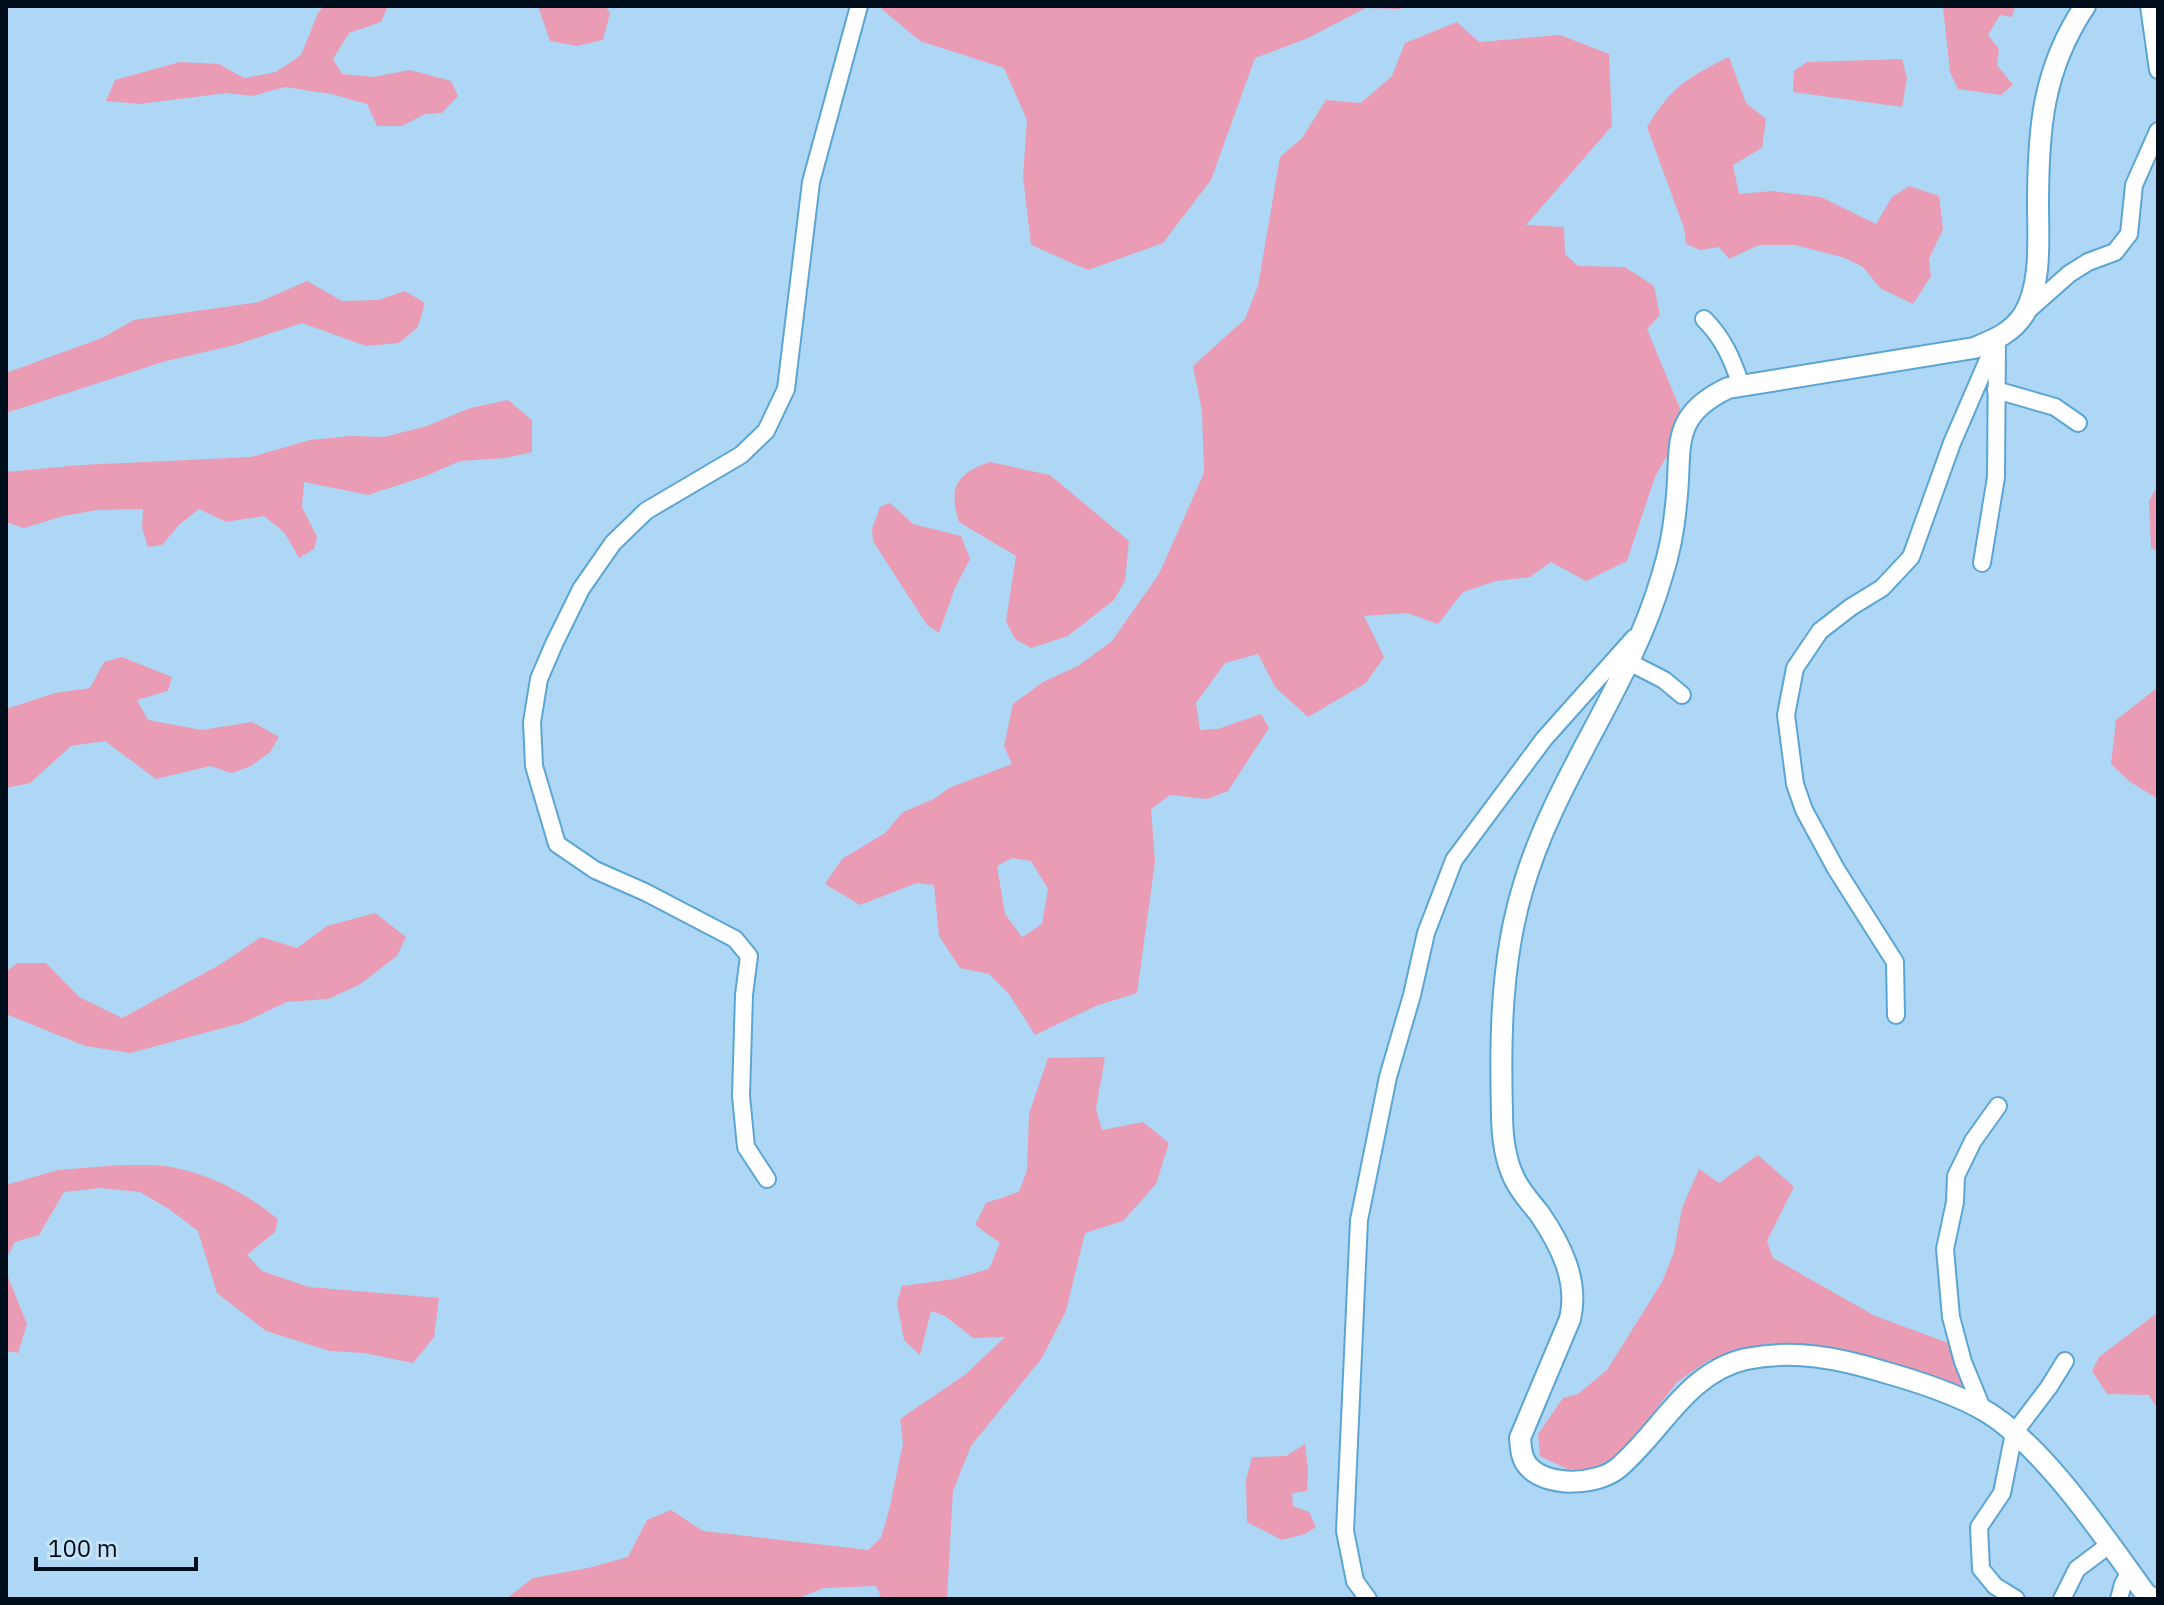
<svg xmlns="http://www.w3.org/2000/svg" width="2164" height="1605" viewBox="0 0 2164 1605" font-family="'IBM Plex Sans',sans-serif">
<rect width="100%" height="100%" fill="#add7f5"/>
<g fill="#ea9cb5" fill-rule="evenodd">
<path d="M 324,6 L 388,6 L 381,22 L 349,33 L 333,59 L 342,74 L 373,77 L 410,70 L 451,81 L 458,96 L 442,113 L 425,114 L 402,126 L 377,126 L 367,104 L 331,94 L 285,87 L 252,96 L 226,93 L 140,104 L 106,101 L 115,80 L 180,62 L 219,64 L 244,78 L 276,72 L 301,55 L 318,13 Z"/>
<path d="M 538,6 L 605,6 L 610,13 L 603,40 L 577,46 L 550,41 Z"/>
<path d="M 878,6 L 951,7 L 1401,6 L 1401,9 L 1366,8 L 1306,39 L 1255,58 L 1211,180 L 1163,243 L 1088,270 L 1031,245 L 1023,176 L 1027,120 L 1004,68 L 920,41 Z"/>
<path d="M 2015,6 L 2012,17 L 2000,15 L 1988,35 L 1999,49 L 1997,65 L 2013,85 L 2001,95 L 1958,89 L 1950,72 L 1943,7 Z"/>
<path d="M 1457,22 L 1479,42 L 1560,35 L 1609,54 L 1612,126 L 1526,225 L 1564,227 L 1565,254 L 1578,266 L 1625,267 L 1654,286 L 1660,315 L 1647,329 L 1686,423 L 1655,477 L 1627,561 L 1586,581 L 1551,562 L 1530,577 L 1496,581 L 1463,592 L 1438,624 L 1407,613 L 1364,616 L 1384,657 L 1366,683 L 1308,717 L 1275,687 L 1258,654 L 1225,663 L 1196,703 L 1200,730 L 1218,729 L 1261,714 L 1269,728 L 1228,791 L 1207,799 L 1170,795 L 1151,809 L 1155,862 L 1137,993 L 1096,1006 L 1035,1035 L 1009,994 L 989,974 L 960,968 L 939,936 L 934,885 L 917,883 L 860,905 L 825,884 L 842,859 L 885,833 L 903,812 L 934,799 L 949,788 L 1012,764 L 1004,746 L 1013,704 L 1043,682 L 1078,666 L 1112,641 L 1159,574 L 1204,473 L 1202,411 L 1193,366 L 1245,319 L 1258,286 L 1280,157 L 1302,138 L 1326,100 L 1361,103 L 1392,76 L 1405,43 ZM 1012,858 L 1031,861 L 1048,889 L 1042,924 L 1022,937 L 1005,914 L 997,866 Z"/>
<path d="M 1729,57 L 1746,103 L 1766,119 L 1762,148 L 1733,165 L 1739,194 L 1773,191 L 1821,197 L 1876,224 L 1892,197 L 1909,186 L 1939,196 L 1943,229 L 1929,259 L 1931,276 L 1913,304 L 1880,288 L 1863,267 L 1845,258 L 1795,245 L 1759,245 L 1729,259 L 1719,247 L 1700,250 L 1686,244 L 1684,228 L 1647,127 C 1672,86 1687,78 1729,57 Z"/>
<path d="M 1902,59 L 1907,78 L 1902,107 L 1793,92 L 1794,71 L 1807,62 Z"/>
<path d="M 307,281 L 342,301 L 378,300 L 405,291 L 425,303 L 418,327 L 399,343 L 366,346 L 302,323 L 235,345 L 166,361 L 6,413 L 6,373 L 102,338 L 134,320 L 259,302 Z"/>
<path d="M 508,400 L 532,420 L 532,452 L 506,458 L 460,461 L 426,476 L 368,495 L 304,482 L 302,507 L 317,537 L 314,549 L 299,558 L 284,532 L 264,516 L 226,522 L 199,509 L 179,525 L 162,545 L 148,547 L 142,528 L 143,509 L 97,510 L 63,516 L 24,528 L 6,522 L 6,472 L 81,465 L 251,457 L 310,440 L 350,436 L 384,437 L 427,426 L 470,408 Z"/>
<path d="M 990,462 L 1050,475 L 1129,541 L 1125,581 L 1114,600 L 1068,636 L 1031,648 L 1015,639 L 1006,621 L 1016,556 L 959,522 C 948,487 957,473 990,462 Z"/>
<path d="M 2158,484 L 2158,550 L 2151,548 L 2149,501 Z"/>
<path d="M 890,503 L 913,524 L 961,536 L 970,559 L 955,588 L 939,633 L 927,625 L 873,541 L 872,529 L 880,507 Z"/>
<path d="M 122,657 L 172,677 L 168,691 L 137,700 L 148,720 L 202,730 L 252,722 L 279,737 L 270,752 L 251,766 L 232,773 L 210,766 L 156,779 L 105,741 L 71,746 L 30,783 L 6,788 L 6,709 L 55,693 L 90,688 L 104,662 Z"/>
<path d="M 2158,687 L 2158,799 L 2129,781 L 2111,764 L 2116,720 Z"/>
<path d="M 375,913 L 406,937 L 397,956 L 359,985 L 328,999 L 287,1002 L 242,1023 L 130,1053 L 85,1046 L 6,1014 L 6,972 L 17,963 L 46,963 L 79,997 L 122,1018 L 221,964 L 261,937 L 297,948 L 327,926 Z"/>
<path d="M 1105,1057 L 1096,1109 L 1102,1130 L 1143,1122 L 1169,1143 L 1156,1184 L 1123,1221 L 1085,1233 L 1066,1311 L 1042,1358 L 971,1446 L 953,1491 L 947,1599 L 882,1599 L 876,1586 L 824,1588 L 796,1599 L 506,1599 L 533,1578 L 588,1568 L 628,1557 L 647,1520 L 671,1510 L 703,1531 L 868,1550 L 881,1538 L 890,1506 L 903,1443 L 900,1419 L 966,1374 L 1005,1337 L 973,1338 L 945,1316 L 931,1311 L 920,1355 L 904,1340 L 897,1303 L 902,1286 L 954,1279 L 989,1269 L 1000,1243 L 975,1225 L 986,1203 L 1019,1192 L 1027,1170 L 1029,1114 L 1048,1058 Z"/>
<path d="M 1758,1155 L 1794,1187 L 1767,1241 L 1773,1258 L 1875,1316 L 1954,1345 L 1974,1400 L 1911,1369 L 1823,1349 L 1765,1344 L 1709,1360 L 1677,1382 L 1609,1470 L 1567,1469 L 1540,1456 L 1538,1434 L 1563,1398 L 1578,1394 L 1607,1370 L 1662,1282 L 1674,1252 L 1682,1208 L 1699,1169 L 1719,1183 Z"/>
<path d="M 121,1165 C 137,1166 155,1164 171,1167 C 211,1174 247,1194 278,1219 L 275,1232 L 247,1255 L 262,1271 L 309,1287 L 439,1298 L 434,1337 L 413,1363 L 364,1353 L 330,1351 L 266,1331 L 217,1293 L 198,1231 L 169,1209 L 140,1192 L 100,1188 L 64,1192 L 39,1235 L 15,1242 L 6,1259 L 6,1185 L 58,1170 Z"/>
<path d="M 6,1272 L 27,1324 L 18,1353 L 6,1351 Z"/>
<path d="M 2157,1313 L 2158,1313 L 2158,1410 L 2149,1395 L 2107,1394 L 2092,1371 L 2099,1357 Z"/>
<path d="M 1305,1444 L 1308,1469 L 1307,1491 L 1292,1493 L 1293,1506 L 1309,1512 L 1316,1527 L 1305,1534 L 1282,1540 L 1247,1522 L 1246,1480 L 1252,1457 L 1286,1456 Z"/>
</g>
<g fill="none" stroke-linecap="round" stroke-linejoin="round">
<defs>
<g id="minor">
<path d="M 2149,6 L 2158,70"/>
<path d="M 2024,314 L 2069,274 L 2088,262 L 2115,252 L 2129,234 L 2134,185 L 2158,131"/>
<path d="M 1704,319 C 1724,339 1732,359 1741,385"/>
<path d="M 1996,390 L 2055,407 L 2078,423"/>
<path d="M 1629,662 L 1664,680 L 1682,695"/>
<path d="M 1896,1015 L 1895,962 L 1836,869 L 1804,810 L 1795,784 L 1786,715 L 1795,668 L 1820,631 L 1851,607 L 1882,588 L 1911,557 L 1952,443 L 1997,339 L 1996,477 L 1982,563"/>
<path d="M 767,1179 L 746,1147 L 741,1096 L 744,995 L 749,956 L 735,939 L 645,892 L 595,870 L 557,844 L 534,766 L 532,722 L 539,679 L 554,644 L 581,589 L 613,543 L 646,511 L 741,455 L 766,431 L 786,389 L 811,182 L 859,6"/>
<path d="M 1982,1408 L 1963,1362 L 1951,1317 L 1945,1249 L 1955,1202 L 1956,1176 L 1973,1141 L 1998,1106"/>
<path d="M 1368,1599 L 1355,1581 L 1345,1531 L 1359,1220 L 1388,1077 L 1412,995 L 1426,933 L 1454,860 L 1544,739 L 1634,638"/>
<path d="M 2016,1599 L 1995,1586 L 1981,1569 L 1979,1527 L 2002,1493 L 2014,1433 L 2049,1387 L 2065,1361"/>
<path d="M 2062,1599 L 2077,1569 L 2109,1545"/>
<path d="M 2119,1599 L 2123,1584 L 2130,1572"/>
</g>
<path id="major" d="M 2085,6 C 2042,70 2038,131 2038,205 C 2038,239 2042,284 2024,314 C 2012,333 1994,340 1974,348 L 1728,388 C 1667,417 1683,449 1676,505 C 1674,528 1669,554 1662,576 C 1630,687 1553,780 1522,891 C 1501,962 1500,1040 1502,1113 C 1502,1135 1505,1159 1514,1178 C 1520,1191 1530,1202 1539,1213 C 1561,1245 1579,1281 1570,1319 L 1520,1438 C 1521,1448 1521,1458 1528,1466 C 1547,1488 1598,1485 1618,1468 C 1661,1432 1687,1372 1746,1359 C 1793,1349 1839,1358 1884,1372 C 1916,1381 1951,1392 1980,1408 C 2040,1440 2105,1538 2145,1593 L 2153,1599"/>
</defs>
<use href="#minor" stroke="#5ca5d3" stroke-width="20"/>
<use href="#major" stroke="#5ca5d3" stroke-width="24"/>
<use href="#minor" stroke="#fff" stroke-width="16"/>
<use href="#major" stroke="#fff" stroke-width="20"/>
</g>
<rect width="2164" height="1605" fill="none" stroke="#000e1c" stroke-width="16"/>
<path d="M36 1557v12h160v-12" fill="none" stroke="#000e1c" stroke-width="4"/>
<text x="48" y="1557" font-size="24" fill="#000e1c" stroke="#c7e3f6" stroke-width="6" paint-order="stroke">100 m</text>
</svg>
